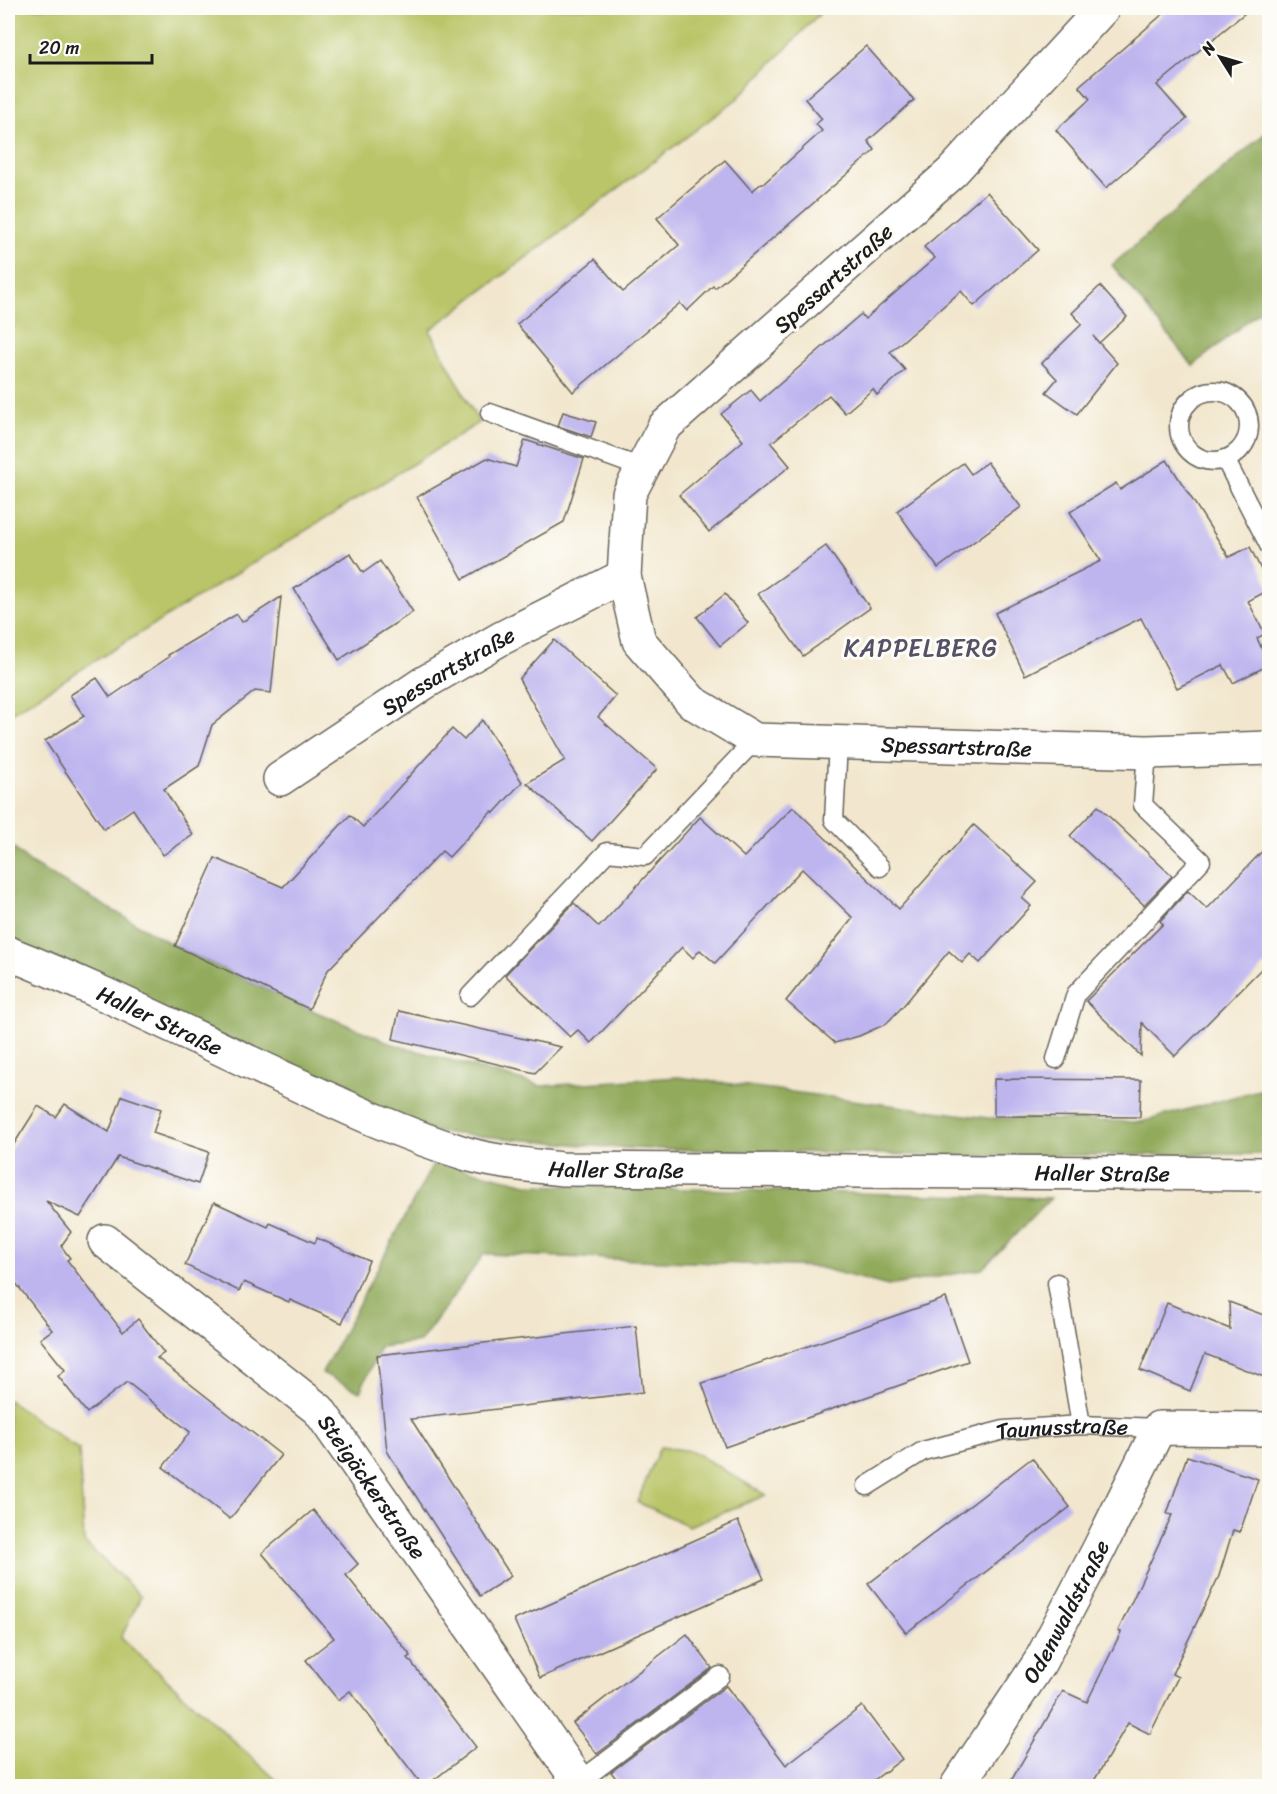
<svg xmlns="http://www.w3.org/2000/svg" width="1277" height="1794" viewBox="0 0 1277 1794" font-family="Sriracha,sans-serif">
<rect width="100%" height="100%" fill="#fdfcf7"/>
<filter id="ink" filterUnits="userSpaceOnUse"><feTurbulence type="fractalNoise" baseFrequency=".0167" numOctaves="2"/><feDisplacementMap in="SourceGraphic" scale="12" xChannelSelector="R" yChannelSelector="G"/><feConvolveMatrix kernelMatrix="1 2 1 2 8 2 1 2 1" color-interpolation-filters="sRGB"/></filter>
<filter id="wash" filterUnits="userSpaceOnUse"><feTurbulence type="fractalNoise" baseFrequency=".008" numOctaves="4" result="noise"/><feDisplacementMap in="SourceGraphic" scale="24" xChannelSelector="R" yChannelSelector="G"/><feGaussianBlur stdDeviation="1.35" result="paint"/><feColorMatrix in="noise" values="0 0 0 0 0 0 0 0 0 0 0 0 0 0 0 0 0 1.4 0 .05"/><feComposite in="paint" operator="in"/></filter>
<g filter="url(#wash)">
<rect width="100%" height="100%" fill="#f2e7ce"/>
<g fill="#b9c567" stroke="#6a7042" stroke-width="1.5">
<path d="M 8,8 L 825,8 L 737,99 L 430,330 L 479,423 L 8,715 Z"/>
<path d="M 8,1400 L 79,1450 L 84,1542 L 141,1596 L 121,1638 L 283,1786 L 8,1786 Z"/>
<path d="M 660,1447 L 692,1451 L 766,1495 L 689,1526 L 637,1502 Z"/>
</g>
<g fill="#92aa5c" stroke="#57633c" stroke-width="1.5">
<path d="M 1269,130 L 1269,303 L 1193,366 L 1112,265 Z"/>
<path d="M 8,843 L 30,863 L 175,946 L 309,1009 L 393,1044 L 541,1086 L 678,1077 L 988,1118 L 1141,1122 L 1259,1090 L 1269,1090 L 1269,1154 L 963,1156 L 618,1148 L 434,1132 L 8,940 Z"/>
<path d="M 434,1162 L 532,1185 L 1051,1198 L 982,1269 L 888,1286 L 817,1267 L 484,1254 L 420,1342 L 380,1347 L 360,1392 L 322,1373 Z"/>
</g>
<g id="blocks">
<g fill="#beb5ef">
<path d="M 1170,8 L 1251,8 L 1157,85 L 1187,119 L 1106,188 L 1056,130 L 1090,99 L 1079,86 Z"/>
<path d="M 866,46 L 914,100 L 868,141 L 875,150 L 715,288 L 713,286 L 687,311 L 680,303 L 573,392 L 517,324 L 595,259 L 623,292 L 679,245 L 657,218 L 725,160 L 752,191 L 762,183 L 763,184 L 822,131 L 816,124 L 822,119 L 805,99 Z"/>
<path d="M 987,192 L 1038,250 L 974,306 L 961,291 L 890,352 L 905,370 L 877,395 L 873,389 L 845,413 L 829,395 L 771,443 L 790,466 L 709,532 L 679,495 L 743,441 L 721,414 L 751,390 L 760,401 L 861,314 L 865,319 L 935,258 L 924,247 Z"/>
<path d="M 1100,286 L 1127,317 L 1099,343 L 1093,336 L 1117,363 L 1077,414 L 1046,392 L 1057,379 L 1042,363 L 1082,324 L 1072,313 Z"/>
<path d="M 563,412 L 596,422 L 591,437 L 558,426 Z"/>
<path d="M 525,440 L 584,459 L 564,522 L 463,579 L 417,497 L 487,458 L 516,467 Z"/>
<path d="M 1167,460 L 1229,557 L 1250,547 L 1269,586 L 1269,590 L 1248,601 L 1265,634 L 1257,638 L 1269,665 L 1233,683 L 1223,665 L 1177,688 L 1141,618 L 1025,675 L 995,613 L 1101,561 L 1070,512 L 1116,483 L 1120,490 Z"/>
<path d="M 987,462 L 1021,507 L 938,568 L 897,511 L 963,463 L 971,474 Z"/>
<path d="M 826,546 L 870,608 L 803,656 L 758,594 Z"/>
<path d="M 350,553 L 363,573 L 380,561 L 413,612 L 339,660 L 294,589 Z"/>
<path d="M 725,594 L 748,623 L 720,646 L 697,617 Z"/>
<path d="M 281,597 L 271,693 L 255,691 L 212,725 L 199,766 L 164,789 L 193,835 L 163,855 L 133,809 L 104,829 L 45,741 L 84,716 L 70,695 L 97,678 L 110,697 L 169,657 L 168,655 L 237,614 L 242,622 Z"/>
<path d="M 554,640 L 616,696 L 598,717 L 657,769 L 592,841 L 527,783 L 565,760 L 519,679 Z"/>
<path d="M 482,720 L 522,782 L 494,813 L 492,811 L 449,857 L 442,851 L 328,970 L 309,1009 L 175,946 L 215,858 L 283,887 L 350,815 L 363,827 L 452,729 L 464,740 Z"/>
<path d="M 1098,806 L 1172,876 L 1144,905 L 1070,836 Z"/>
<path d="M 793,807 L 899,909 L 974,825 L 1037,882 L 1022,898 L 1031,906 L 980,963 L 970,954 L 962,963 L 949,951 L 903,1006 L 886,1024 L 859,1036 L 835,1043 L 786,1001 L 853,918 L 802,869 L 715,963 L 700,950 L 693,958 L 682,947 L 591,1043 L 578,1030 L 570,1037 L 505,975 L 574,903 L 599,927 L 700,817 L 744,857 Z"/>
<path d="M 1269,844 L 1269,961 L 1175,1056 L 1142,1023 L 1141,1056 L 1086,1001 L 1163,924 L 1160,921 L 1188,891 L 1207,909 Z"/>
<path d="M 399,1011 L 561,1047 L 535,1073 L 393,1039 Z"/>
<path d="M 994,1079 L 1141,1080 L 1140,1117 L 994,1116 Z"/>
<path d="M 122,1096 L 161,1109 L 153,1133 L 209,1152 L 198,1184 L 118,1157 L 80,1217 L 46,1201 L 71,1232 L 61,1246 L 70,1258 L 67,1260 L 123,1332 L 138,1319 L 164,1353 L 157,1358 L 281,1455 L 230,1519 L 163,1467 L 190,1432 L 127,1382 L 87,1413 L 58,1376 L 65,1370 L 40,1339 L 52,1330 L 8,1273 L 8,1151 L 9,1152 L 38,1106 L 56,1117 L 65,1104 L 109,1132 Z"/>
<path d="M 214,1202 L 268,1227 L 270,1223 L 315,1243 L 317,1238 L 369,1261 L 342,1323 L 290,1300 L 289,1302 L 244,1282 L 239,1291 L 185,1265 Z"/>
<path d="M 946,1298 L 968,1361 L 725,1447 L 702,1383 Z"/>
<path d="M 1229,1302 L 1269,1317 L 1269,1379 L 1205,1354 L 1190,1391 L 1140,1370 L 1167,1303 L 1230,1329 Z"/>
<path d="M 636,1326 L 643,1392 L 411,1419 L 511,1576 L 480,1596 L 387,1451 L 377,1355 Z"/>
<path d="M 1187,1456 L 1258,1479 L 1240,1532 L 1233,1530 L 1219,1576 L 1172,1674 L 1178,1677 L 1150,1734 L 1128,1723 L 1091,1786 L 1008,1786 L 1063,1691 L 1087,1702 L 1121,1632 L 1118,1631 L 1172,1515 L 1167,1514 Z"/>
<path d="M 1032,1458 L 1070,1507 L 906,1633 L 868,1584 Z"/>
<path d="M 313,1510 L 358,1564 L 346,1575 L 411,1656 L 408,1658 L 476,1747 L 426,1786 L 423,1786 L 350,1691 L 338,1700 L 306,1660 L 334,1638 L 262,1553 Z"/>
<path d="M 738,1521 L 764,1579 L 540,1678 L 514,1620 Z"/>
<path d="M 687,1634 L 712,1668 L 597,1754 L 573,1723 Z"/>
<path d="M 726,1686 L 786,1765 L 862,1706 L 902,1759 L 866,1786 L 622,1786 L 611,1772 Z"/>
</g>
</g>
</g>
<g filter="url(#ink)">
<use href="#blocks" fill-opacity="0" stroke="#67635a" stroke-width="1.5"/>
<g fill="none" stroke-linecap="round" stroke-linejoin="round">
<defs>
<g id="service">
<circle cx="1214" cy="426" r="35"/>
<path d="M 490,413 L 642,468"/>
<path d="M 1225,459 L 1270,547"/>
<path d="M 838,743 L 834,820 L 880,867"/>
<path d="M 470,996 L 607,852 L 645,856 L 755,740"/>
<path d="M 1056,1059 L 1076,994 L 1201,861 L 1143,805 L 1147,752"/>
<path d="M 1057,1283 L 1081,1425"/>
<path id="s1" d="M 867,1486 L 923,1451 L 1004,1430 L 1081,1425 L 1159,1428"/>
<path d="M 579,1782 L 720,1676"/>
</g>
<g id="minor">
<path id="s2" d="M 1103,8 L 952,172 L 664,427 L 629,494 L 624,576 L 639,641 L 692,702 L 755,740 L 1147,752 L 1270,748"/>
<path id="s3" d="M 280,779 L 424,683 L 500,639 L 624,576"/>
<path id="s4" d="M 105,1241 L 319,1410 L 582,1786"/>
<path id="s5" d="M 957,1786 L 1040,1662 L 1099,1549 L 1159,1428 L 1270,1429"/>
</g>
<g id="secondary">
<path id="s6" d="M 8,953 C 99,989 188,1034 277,1075 C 339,1104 401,1134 467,1154 C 497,1163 530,1165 561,1169 L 1270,1174"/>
</g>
</defs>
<use href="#service" stroke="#67635a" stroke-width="21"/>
<use href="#minor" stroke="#67635a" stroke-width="36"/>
<use href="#secondary" stroke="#67635a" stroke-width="36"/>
<use href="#service" stroke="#fff" stroke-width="18"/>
<use href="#minor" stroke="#fff" stroke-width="33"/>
<use href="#secondary" stroke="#fff" stroke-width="33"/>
</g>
</g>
<g text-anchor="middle" stroke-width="6" stroke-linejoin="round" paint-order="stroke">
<g font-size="22" fill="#1c1c1c" stroke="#fdfcf7">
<text transform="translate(833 278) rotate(-42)" y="8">Spessartstraße</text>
<text dy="8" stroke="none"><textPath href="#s3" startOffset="200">Spessartstraße</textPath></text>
<text dy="8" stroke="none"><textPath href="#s2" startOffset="1188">Spessartstraße</textPath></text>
<text dy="8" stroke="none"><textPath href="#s6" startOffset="166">Haller Straße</textPath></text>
<text dy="8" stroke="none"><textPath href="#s6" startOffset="652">Haller Straße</textPath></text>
<text dy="8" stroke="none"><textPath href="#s6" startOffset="1138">Haller Straße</textPath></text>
<text dy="8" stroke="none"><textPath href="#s1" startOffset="208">Taunusstraße</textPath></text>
<text dy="8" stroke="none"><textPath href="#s4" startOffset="366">Steigäckerstraße</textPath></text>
<text dy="8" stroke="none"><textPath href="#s5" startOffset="206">Odenwaldstraße</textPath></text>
</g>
<g font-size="24" letter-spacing="1.5" fill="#555266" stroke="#fdfcf7">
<text x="921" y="656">KAPPELBERG</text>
</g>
</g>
<rect width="1277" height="1794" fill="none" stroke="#fdfcf7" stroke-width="30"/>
<g transform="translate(1220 57) rotate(307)" stroke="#fdfcf7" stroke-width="4.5" paint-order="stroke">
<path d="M0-4.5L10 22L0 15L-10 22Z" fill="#1c1c1c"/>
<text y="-9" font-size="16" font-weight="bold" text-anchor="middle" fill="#1c1c1c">N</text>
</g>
<path d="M30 54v9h122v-9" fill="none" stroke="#1c1c1c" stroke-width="3"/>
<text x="39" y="54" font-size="18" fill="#1c1c1c" stroke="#fdfcf7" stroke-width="4.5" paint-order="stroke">20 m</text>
</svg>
